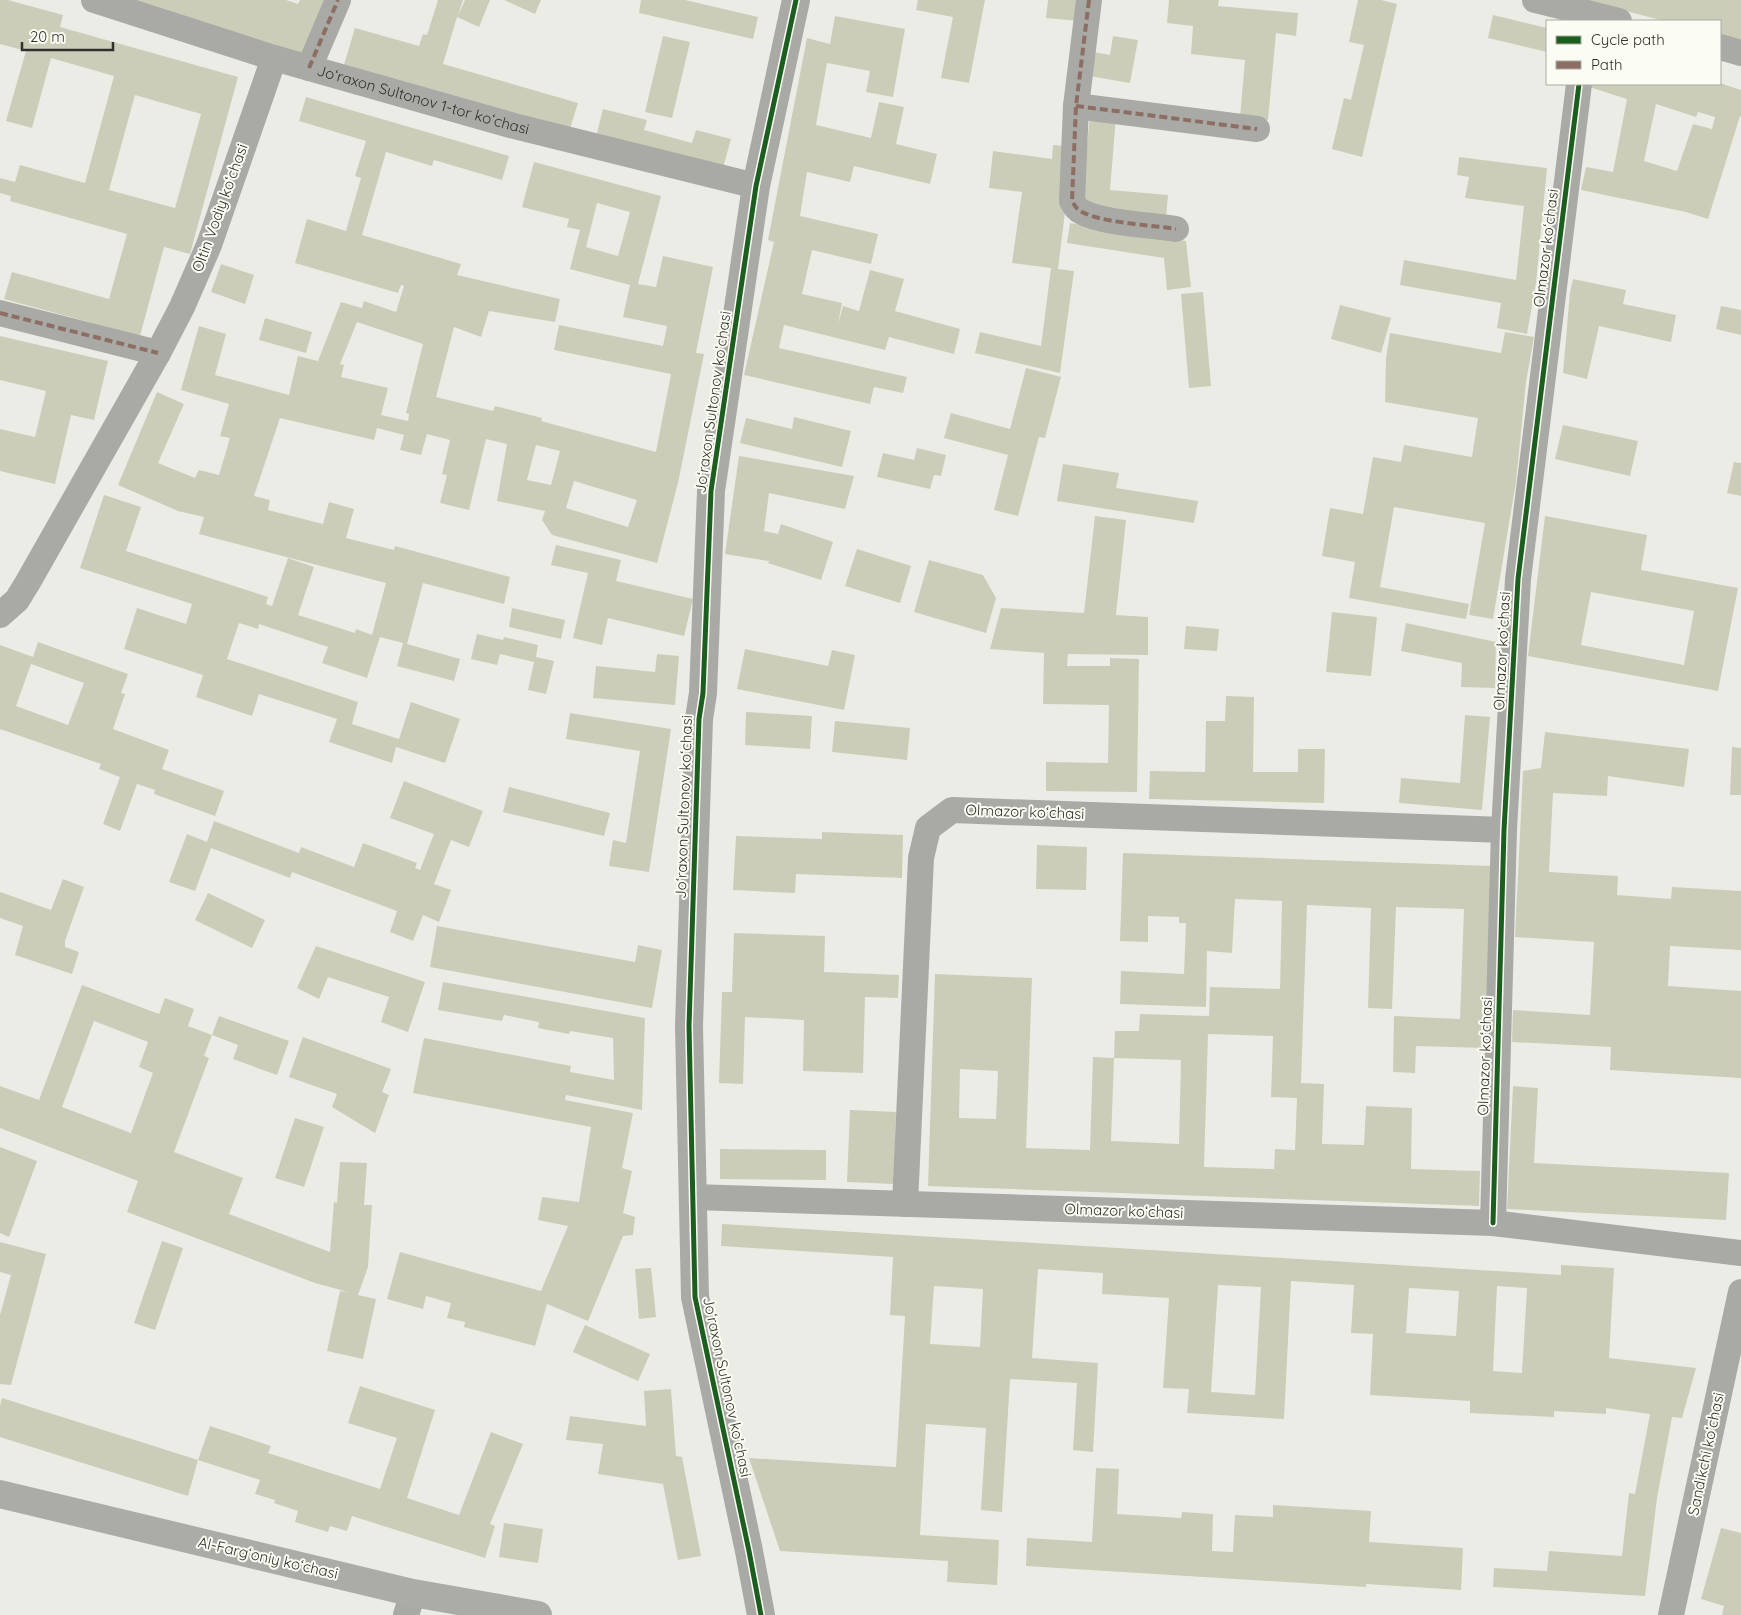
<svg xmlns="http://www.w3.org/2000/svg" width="1741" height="1615" viewBox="0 0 1741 1615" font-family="Quicksand,sans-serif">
<rect width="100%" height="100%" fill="#ecece7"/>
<g fill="#cccdb8" fill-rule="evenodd">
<path d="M 0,0 L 8,0 L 63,15 L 60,27 L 238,77 L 190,254 L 164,247 L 140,336 L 4,299 L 12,272 L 109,299 L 127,234 L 10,201 L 11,196 L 0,193 L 0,178 L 15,182 L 20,165 L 85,183 L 114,76 L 51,58 L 32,128 L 6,121 L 26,51 L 0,44 ZM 135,95 L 201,114 L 175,208 L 109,190 Z"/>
<path d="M 130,0 L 286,0 L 298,4 L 300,0 L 332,0 L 307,57 Z"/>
<path d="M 438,0 L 463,0 L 458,16 L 465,0 L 490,0 L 479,27 L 457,17 L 443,64 L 578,103 L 568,135 L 343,68 L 355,28 L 419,46 L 423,34 L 427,35 Z"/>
<path d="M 504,0 L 541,0 L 535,14 Z"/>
<path d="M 641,0 L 685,0 L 758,17 L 753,39 L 639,13 Z"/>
<path d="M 918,0 L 985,0 L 969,83 L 941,78 L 953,17 L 916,10 Z"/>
<path d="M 1048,0 L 1080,0 L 1078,21 L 1046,18 Z"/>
<path d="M 1169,0 L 1219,0 L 1218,6 L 1298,13 L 1296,36 L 1276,33 L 1268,120 L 1240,117 L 1245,60 L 1191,54 L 1193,26 L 1167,23 Z"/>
<path d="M 1358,0 L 1381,0 L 1397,4 L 1362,157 L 1332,149 L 1344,98 L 1351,100 L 1364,45 L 1349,42 Z"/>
<path d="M 1585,0 L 1741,0 L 1741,43 L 1720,36 L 1720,21 L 1664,21 Z"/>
<path d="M 1493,15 L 1547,28 L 1547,52 L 1488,38 Z"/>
<path d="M 835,16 L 905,29 L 900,57 L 893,97 L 866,92 L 870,71 L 827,63 L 816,125 L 871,138 L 879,102 L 904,107 L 896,144 L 937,154 L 930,184 L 854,166 L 850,182 L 807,172 L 800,216 L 878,234 L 871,264 L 812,250 L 802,294 L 842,303 L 838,324 L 843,306 L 859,311 L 870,270 L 904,279 L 895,311 L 960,329 L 954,354 L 889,337 L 885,350 L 784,325 L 779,348 L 907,377 L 903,393 L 874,387 L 870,404 L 744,375 L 774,242 L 768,240 L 807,38 L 830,44 Z"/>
<path d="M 663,36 L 690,42 L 672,118 L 645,112 Z"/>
<path d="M 1113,36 L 1138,40 L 1130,83 L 1089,76 L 1093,52 L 1110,55 Z"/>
<path d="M 1720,83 L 1741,90 L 1741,117 L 1740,116 L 1708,219 L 1686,212 L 1581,190 L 1586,167 L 1613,172 L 1627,99 L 1580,84 ZM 1656,104 L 1696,117 L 1698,112 L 1715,117 L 1712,129 L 1693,124 L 1677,171 L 1644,161 Z"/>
<path d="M 306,97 L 509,156 L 502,180 L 434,160 L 432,166 L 386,152 L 362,235 L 461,264 L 457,275 L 560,299 L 555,322 L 489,311 L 481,337 L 454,327 L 436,397 L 493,411 L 495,406 L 542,418 L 541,421 L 656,452 L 671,374 L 554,350 L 559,325 L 663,346 L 667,326 L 623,317 L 630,285 L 570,269 L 580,230 L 567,227 L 569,219 L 522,207 L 534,162 L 661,196 L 638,284 L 656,287 L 663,256 L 713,267 L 696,353 L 704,354 L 678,483 L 657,563 L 552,535 L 542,520 L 545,511 L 497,501 L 507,444 L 486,439 L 469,510 L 440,503 L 447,475 L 442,474 L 450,440 L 427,434 L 421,455 L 400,450 L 404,435 L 377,428 L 374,440 L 280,418 L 254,496 L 270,500 L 268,510 L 323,524 L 329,502 L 354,509 L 346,538 L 394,550 L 395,546 L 510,577 L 504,604 L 423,583 L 407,644 L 460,659 L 454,681 L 397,666 L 403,643 L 380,637 L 367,678 L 322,663 L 328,647 L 259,624 L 258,629 L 239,623 L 227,659 L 358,702 L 352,724 L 399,739 L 411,702 L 460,719 L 445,763 L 396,747 L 392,763 L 329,742 L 337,719 L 259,694 L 252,716 L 196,697 L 203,675 L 124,649 L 137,608 L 186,624 L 192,604 L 80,568 L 104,495 L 141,507 L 126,551 L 268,597 L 266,604 L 272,606 L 288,558 L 314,567 L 298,615 L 355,633 L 356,629 L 372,635 L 386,583 L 199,534 L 204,517 L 178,511 L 118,485 L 157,392 L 184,404 L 158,463 L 195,478 L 199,470 L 219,475 L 230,438 L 220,436 L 229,404 L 181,390 L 199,326 L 226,334 L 215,375 L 289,395 L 298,356 L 318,361 L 341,302 L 362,308 L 364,301 L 396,312 L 404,286 L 401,285 L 398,293 L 295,263 L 307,219 L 346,231 L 361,178 L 355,176 L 366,141 L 299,121 ZM 597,203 L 630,212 L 618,256 L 586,247 ZM 357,322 L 423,344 L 406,413 L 409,414 L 408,421 L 381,415 L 388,388 L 341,377 L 344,365 L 340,364 ZM 536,445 L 560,451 L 551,485 L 527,480 ZM 574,481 L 637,500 L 628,527 L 566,508 Z"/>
<path d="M 603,109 L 647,120 L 644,130 L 692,143 L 696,130 L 731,139 L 721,175 L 595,141 Z"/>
<path d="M 1090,115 L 1116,117 L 1110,190 L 1168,195 L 1166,218 L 1098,211 L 1082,197 Z"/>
<path d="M 1053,145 L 1073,147 L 1058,269 L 1074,271 L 1060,373 L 975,353 L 980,332 L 1041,346 L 1051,268 L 1012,263 L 1022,192 L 989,188 L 993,151 L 1052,159 Z"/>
<path d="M 1459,157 L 1547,168 L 1536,283 L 1527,334 L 1497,328 L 1501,303 L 1400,285 L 1404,260 L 1516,280 L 1524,206 L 1465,198 L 1469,177 L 1457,175 Z"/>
<path d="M 1070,223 L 1186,241 L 1191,287 L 1167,290 L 1164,258 L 1067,243 Z"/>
<path d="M 221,264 L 254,275 L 245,304 L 211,292 Z"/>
<path d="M 1573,279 L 1626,290 L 1623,304 L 1676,315 L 1671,342 L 1599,326 L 1587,379 L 1563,373 L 1570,292 Z"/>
<path d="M 1203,292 L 1211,386 L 1189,388 L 1181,294 Z"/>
<path d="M 1340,305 L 1391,318 L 1381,353 L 1331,339 Z"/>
<path d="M 1721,306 L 1741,310 L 1741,335 L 1716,329 Z"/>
<path d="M 265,318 L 312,332 L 306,353 L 259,340 Z"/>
<path d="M 1505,332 L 1534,337 L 1526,382 L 1516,482 L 1493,619 L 1469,615 L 1485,523 L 1394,507 L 1380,587 L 1469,604 L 1466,619 L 1349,598 L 1355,562 L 1322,556 L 1330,508 L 1363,514 L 1373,457 L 1401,462 L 1404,445 L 1472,457 L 1478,418 L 1385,402 L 1386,358 L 1390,333 L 1501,353 Z"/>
<path d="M 0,336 L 108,361 L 94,420 L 71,415 L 55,484 L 0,471 L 0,429 L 35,437 L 46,391 L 0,380 Z"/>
<path d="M 1026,368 L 1061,377 L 1045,438 L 1039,437 L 1018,516 L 994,510 L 1008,455 L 944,438 L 951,413 L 1010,429 Z"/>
<path d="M 794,417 L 851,431 L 842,467 L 740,443 L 746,418 L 792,429 Z"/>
<path d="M 1563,425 L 1638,441 L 1630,476 L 1555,459 Z"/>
<path d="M 917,448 L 946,455 L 941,476 L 934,475 L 930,489 L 877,477 L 883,453 L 914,460 Z"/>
<path d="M 739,456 L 854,476 L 845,509 L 769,493 L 764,531 L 778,534 L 781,524 L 833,542 L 821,580 L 768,563 L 769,561 L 725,554 Z"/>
<path d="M 1734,462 L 1741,463 L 1741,496 L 1727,493 Z"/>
<path d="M 1063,464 L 1119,473 L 1116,488 L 1198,501 L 1194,523 L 1057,501 Z"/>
<path d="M 1095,516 L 1126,520 L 1116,615 L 1148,617 L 1148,655 L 1068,654 L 1067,666 L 1110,666 L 1110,658 L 1139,659 L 1137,792 L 1046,791 L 1046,762 L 1108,763 L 1109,705 L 1043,704 L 1044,653 L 990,649 L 1001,608 L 1084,613 Z"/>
<path d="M 1545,516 L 1647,535 L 1641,570 L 1738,588 L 1718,691 L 1528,656 ZM 1591,592 L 1694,611 L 1684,665 L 1581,645 Z"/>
<path d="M 556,545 L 621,560 L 616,581 L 693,599 L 684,636 L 608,618 L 602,645 L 573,638 L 588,573 L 551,565 Z"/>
<path d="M 857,549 L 911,566 L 900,603 L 845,586 Z"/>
<path d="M 929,560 L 983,575 L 996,598 L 986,633 L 914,612 Z"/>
<path d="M 512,608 L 565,620 L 561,639 L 509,627 Z"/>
<path d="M 1332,612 L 1377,617 L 1371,676 L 1326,672 Z"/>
<path d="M 1406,623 L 1496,642 L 1495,688 L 1461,687 L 1462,663 L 1401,651 Z"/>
<path d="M 1186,626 L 1219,629 L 1217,651 L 1184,649 Z"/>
<path d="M 477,634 L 503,640 L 504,637 L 538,645 L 536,657 L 554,661 L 546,694 L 528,690 L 534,662 L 500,654 L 497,665 L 471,659 Z"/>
<path d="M 38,642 L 128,674 L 121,693 L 125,694 L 113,729 L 169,750 L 162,769 L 224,791 L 215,816 L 154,794 L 155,790 L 137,784 L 120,831 L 103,824 L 120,777 L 99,769 L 101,764 L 0,729 L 0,645 L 33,657 ZM 31,664 L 84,683 L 68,725 L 16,706 Z"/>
<path d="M 745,649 L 828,666 L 832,650 L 855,655 L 844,710 L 737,689 Z"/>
<path d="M 657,654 L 679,656 L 675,705 L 593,698 L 596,666 L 655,672 Z"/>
<path d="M 1226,696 L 1254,697 L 1253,772 L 1298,772 L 1298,749 L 1325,749 L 1324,803 L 1149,799 L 1150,771 L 1205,772 L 1206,721 L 1225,721 Z"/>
<path d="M 746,712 L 812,716 L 810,749 L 745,745 Z"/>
<path d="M 570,713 L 671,729 L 649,872 L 609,866 L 613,840 L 626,843 L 640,751 L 566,739 Z"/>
<path d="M 1465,715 L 1490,717 L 1482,810 L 1399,803 L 1401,778 L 1460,783 Z"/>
<path d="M 835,721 L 910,728 L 907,760 L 832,752 Z"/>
<path d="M 1545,732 L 1689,749 L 1684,787 L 1608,776 L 1607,796 L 1553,793 L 1549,872 L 1618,876 L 1617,895 L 1671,899 L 1672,887 L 1741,891 L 1741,950 L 1670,946 L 1668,986 L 1741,991 L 1741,1078 L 1610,1070 L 1611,1047 L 1512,1042 L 1513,1010 L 1590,1015 L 1594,942 L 1515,937 L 1523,771 L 1541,768 Z"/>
<path d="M 1732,747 L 1741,748 L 1741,795 L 1730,795 Z"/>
<path d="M 404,781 L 483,811 L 469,847 L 451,840 L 434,884 L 451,890 L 439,922 L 423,915 L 413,941 L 390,932 L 397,911 L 292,872 L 290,878 L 211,848 L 195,891 L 169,882 L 187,834 L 207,842 L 214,821 L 299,853 L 301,847 L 354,867 L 363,843 L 417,863 L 415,868 L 420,870 L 434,834 L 390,818 Z"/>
<path d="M 509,787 L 610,813 L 604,836 L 503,812 Z"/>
<path d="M 822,832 L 903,835 L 902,878 L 796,874 L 795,893 L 733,890 L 736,836 L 822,839 Z"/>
<path d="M 1037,845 L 1087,847 L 1086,890 L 1036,889 Z"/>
<path d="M 1123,853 L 1491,866 L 1485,1048 L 1416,1046 L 1415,1073 L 1393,1072 L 1394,1016 L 1460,1019 L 1464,909 L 1396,907 L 1392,1009 L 1368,1008 L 1371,908 L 1307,905 L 1301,1083 L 1324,1084 L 1322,1144 L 1364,1145 L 1366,1106 L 1412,1108 L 1411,1169 L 1480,1171 L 1479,1206 L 928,1186 L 935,974 L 1032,978 L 1026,1148 L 1090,1150 L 1093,1057 L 1114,1058 L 1111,1141 L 1179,1144 L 1181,1060 L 1114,1058 L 1115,1031 L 1139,1031 L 1140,1014 L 1209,1016 L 1210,987 L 1280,989 L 1282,901 L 1235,899 L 1232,953 L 1207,951 L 1206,1007 L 1120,1004 L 1121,971 L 1184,974 L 1186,923 L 1179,923 L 1179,917 L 1148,916 L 1148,942 L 1120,941 ZM 1208,1034 L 1273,1036 L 1271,1097 L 1297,1098 L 1295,1150 L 1275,1149 L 1274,1169 L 1204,1167 ZM 960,1069 L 998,1071 L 996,1119 L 959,1118 Z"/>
<path d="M 63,879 L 84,887 L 65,941 L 65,947 L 79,952 L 72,974 L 15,955 L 23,926 L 0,918 L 0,892 L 51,910 Z"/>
<path d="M 208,893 L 265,920 L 252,948 L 195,920 Z"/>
<path d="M 437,926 L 635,962 L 638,945 L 662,950 L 652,1008 L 430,967 Z"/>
<path d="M 734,933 L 825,936 L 824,972 L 899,975 L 898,998 L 865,997 L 863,1073 L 803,1071 L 804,1020 L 745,1017 L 743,1084 L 719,1083 L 722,992 L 732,992 Z"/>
<path d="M 316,946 L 425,982 L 408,1032 L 381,1022 L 389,997 L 328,977 L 319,999 L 297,988 Z"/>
<path d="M 443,982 L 645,1018 L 642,1110 L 566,1095 L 565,1100 L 633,1113 L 622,1168 L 632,1171 L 623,1213 L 635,1217 L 633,1235 L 623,1236 L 588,1321 L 547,1304 L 535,1346 L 464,1327 L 465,1322 L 447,1318 L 451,1303 L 426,1296 L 423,1309 L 387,1299 L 400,1252 L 541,1291 L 568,1226 L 538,1220 L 542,1197 L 579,1202 L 591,1127 L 413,1093 L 424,1038 L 571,1066 L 570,1072 L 614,1080 L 613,1038 L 570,1031 L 569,1034 L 538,1028 L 539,1022 L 504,1015 L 502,1021 L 438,1010 Z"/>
<path d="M 82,985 L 159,1014 L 165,998 L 194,1009 L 188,1026 L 212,1035 L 204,1056 L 209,1058 L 174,1152 L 243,1178 L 229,1214 L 330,1252 L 334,1202 L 337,1203 L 340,1162 L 367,1163 L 364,1205 L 372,1205 L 368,1267 L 358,1295 L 376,1299 L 363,1359 L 327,1351 L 340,1291 L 348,1292 L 315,1283 L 127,1212 L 138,1181 L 0,1128 L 0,1086 L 39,1100 ZM 94,1021 L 148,1042 L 139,1067 L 153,1073 L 131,1133 L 62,1107 Z"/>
<path d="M 219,1016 L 289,1041 L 277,1075 L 233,1059 L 238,1045 L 212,1035 Z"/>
<path d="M 303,1037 L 391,1069 L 382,1092 L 389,1095 L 375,1133 L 332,1107 L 337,1094 L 289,1077 Z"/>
<path d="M 1513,1086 L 1538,1088 L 1534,1163 L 1729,1173 L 1726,1220 L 1507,1209 Z"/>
<path d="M 850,1110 L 896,1112 L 894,1184 L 847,1182 Z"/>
<path d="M 295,1118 L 324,1127 L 304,1187 L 275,1178 Z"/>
<path d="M 0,1147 L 37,1161 L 9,1237 L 0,1233 Z"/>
<path d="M 720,1149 L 826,1150 L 826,1180 L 720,1179 Z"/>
<path d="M 722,1224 L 1561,1275 L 1561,1265 L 1614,1268 L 1609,1358 L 1696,1368 L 1682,1418 L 1672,1417 L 1657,1498 L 1645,1596 L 1493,1587 L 1494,1568 L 1547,1571 L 1549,1551 L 1622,1556 L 1629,1493 L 1635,1494 L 1650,1414 L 1606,1408 L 1606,1414 L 1554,1411 L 1554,1417 L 1470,1413 L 1470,1401 L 1370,1395 L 1373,1334 L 1351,1333 L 1354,1285 L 1291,1281 L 1284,1419 L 1187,1413 L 1189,1389 L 1163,1388 L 1169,1298 L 1102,1294 L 1103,1273 L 1038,1269 L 1032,1358 L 1098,1363 L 1093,1452 L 1073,1450 L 1077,1383 L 1010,1379 L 1002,1512 L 981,1510 L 986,1428 L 926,1424 L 920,1535 L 999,1540 L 997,1585 L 947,1582 L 948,1561 L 780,1551 L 749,1458 L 896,1467 L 905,1316 L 890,1315 L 893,1257 L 721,1246 ZM 1218,1285 L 1261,1287 L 1255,1395 L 1211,1392 ZM 934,1286 L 983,1289 L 980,1347 L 930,1344 ZM 1497,1286 L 1527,1288 L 1522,1373 L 1493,1371 ZM 1409,1288 L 1459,1291 L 1456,1336 L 1406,1333 Z"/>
<path d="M 162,1241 L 183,1248 L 155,1330 L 134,1323 Z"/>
<path d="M 0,1242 L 46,1254 L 11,1385 L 0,1384 L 0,1315 L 11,1275 L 0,1272 Z"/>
<path d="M 651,1268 L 656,1317 L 639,1319 L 635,1269 Z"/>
<path d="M 585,1325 L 650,1354 L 638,1381 L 573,1352 Z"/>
<path d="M 360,1386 L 435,1410 L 407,1498 L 459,1515 L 491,1432 L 523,1444 L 490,1524 L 495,1526 L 485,1558 L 352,1516 L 347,1531 L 330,1526 L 328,1532 L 295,1522 L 298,1511 L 274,1503 L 275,1500 L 255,1494 L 260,1480 L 198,1460 L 188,1496 L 0,1437 L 0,1406 L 2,1398 L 198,1460 L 210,1426 L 271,1446 L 268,1453 L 380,1489 L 397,1438 L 348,1423 Z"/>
<path d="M 671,1389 L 676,1456 L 682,1457 L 701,1556 L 678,1560 L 663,1484 L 598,1474 L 603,1444 L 566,1440 L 570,1416 L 646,1426 L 644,1391 Z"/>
<path d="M 1096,1468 L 1119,1469 L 1117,1514 L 1181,1518 L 1182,1512 L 1213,1514 L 1212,1551 L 1233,1552 L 1235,1515 L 1273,1517 L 1273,1505 L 1371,1511 L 1369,1542 L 1463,1548 L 1461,1590 L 1366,1584 L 1366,1587 L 1026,1566 L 1027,1538 L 1092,1542 Z"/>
<path d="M 504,1523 L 543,1529 L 538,1563 L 499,1557 Z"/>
<path d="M 1721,1528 L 1741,1533 L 1741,1615 L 1722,1615 L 1724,1606 L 1701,1599 Z"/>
</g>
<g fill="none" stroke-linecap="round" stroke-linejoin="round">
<g stroke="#a9a9a6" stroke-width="26">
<path id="s1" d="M 94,0 L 274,58 L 514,126 L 756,186"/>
<path d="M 1089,0 L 1076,106 L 1072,201 C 1075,206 1077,210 1082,212 C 1103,223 1151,225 1176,229"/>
<path d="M 1535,0 L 1619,21"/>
<path d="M 1720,47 L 1741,53"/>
<path d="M 309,68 L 338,0"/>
<path d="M 1076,106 L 1257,129"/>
<path d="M 0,313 L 158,353"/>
<path d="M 0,615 L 17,600 L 28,582 L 158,353 L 182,307 L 209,245 L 274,58"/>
<path d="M 693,1197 L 1493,1223 L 1741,1253"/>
<path d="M 905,1204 L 921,858 L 928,828 L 952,810 L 1504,830"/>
<path d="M 1493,1223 L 1504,830 L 1518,579 L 1579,84"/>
<path d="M 406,1615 L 413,1593"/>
<path d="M 1671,1615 L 1741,1292"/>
</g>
<path stroke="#a9a9a6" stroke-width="28" d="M 761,1615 L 749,1551 L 695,1297 L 689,1026 L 699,719 L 703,693 L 711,491 L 756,186 L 796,0"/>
<path stroke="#ababa8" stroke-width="28" d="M 0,1494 L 413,1593 L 538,1615"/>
<g stroke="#8d6e63" stroke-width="4" stroke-dasharray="8 4" stroke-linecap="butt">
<path d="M 1089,0 L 1076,106 L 1072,201 C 1075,206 1077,210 1082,212 C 1103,223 1151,225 1176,229"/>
<path d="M 309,68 L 338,0"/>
<path d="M 1076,106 L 1257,129"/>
<path d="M 0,313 L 158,353"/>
</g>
<defs>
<g id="cycleway">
<path d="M 1493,1223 L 1504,830 L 1518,579 L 1579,84"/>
<path d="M 761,1615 L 749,1551 L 695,1297 L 689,1026 L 699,719 L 703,693 L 711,491 L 756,186 L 796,0"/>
</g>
</defs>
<use href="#cycleway" stroke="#fbfcf3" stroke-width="8"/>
<use href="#cycleway" stroke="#1b5e20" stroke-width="5"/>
</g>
<g text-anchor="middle" stroke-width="4" stroke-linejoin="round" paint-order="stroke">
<g font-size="15" fill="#30312d" stroke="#fbfcf3">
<text dy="5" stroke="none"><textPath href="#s1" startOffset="344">Jo‘raxon Sultonov 1-tor ko‘chasi</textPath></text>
<text transform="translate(220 208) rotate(-70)" y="5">Oltin Vodiy koʻchasi</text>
<text transform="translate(1546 248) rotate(-83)" y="5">Olmazor koʻchasi</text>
<text transform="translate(713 402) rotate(-82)" y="5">Joʻraxon Sultonov koʻchasi</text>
<text transform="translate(1502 651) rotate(-87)" y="5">Olmazor koʻchasi</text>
<text transform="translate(684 807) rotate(-88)" y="5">Joʻraxon Sultonov koʻchasi</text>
<text transform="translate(1025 812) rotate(2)" y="5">Olmazor koʻchasi</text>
<text transform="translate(1485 1056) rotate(-88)" y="5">Olmazor koʻchasi</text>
<text transform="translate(1124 1211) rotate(2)" y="5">Olmazor koʻchasi</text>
<text transform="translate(727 1387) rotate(78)" y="5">Joʻraxon Sultonov koʻchasi</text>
<text transform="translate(1706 1454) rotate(-78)" y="5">Sandikchi koʻchasi</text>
<text transform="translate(268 1558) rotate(13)" y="5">Al-Fargʻoniy koʻchasi</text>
</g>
</g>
<rect x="1546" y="20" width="175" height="65" fill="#fbfcf3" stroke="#aaaba4"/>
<rect x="1556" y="36" width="25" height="8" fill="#1b5e20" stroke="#aaaba4"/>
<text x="1591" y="45" font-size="15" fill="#30312d">Cycle path</text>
<rect x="1556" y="61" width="25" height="8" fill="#8d6e63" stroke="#aaaba4"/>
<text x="1591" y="70" font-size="15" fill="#30312d">Path</text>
<path d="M22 42v8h91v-8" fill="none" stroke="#30312d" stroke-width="2.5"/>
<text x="30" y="42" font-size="15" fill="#30312d" stroke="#fbfcf3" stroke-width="4" paint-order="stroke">20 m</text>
</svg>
